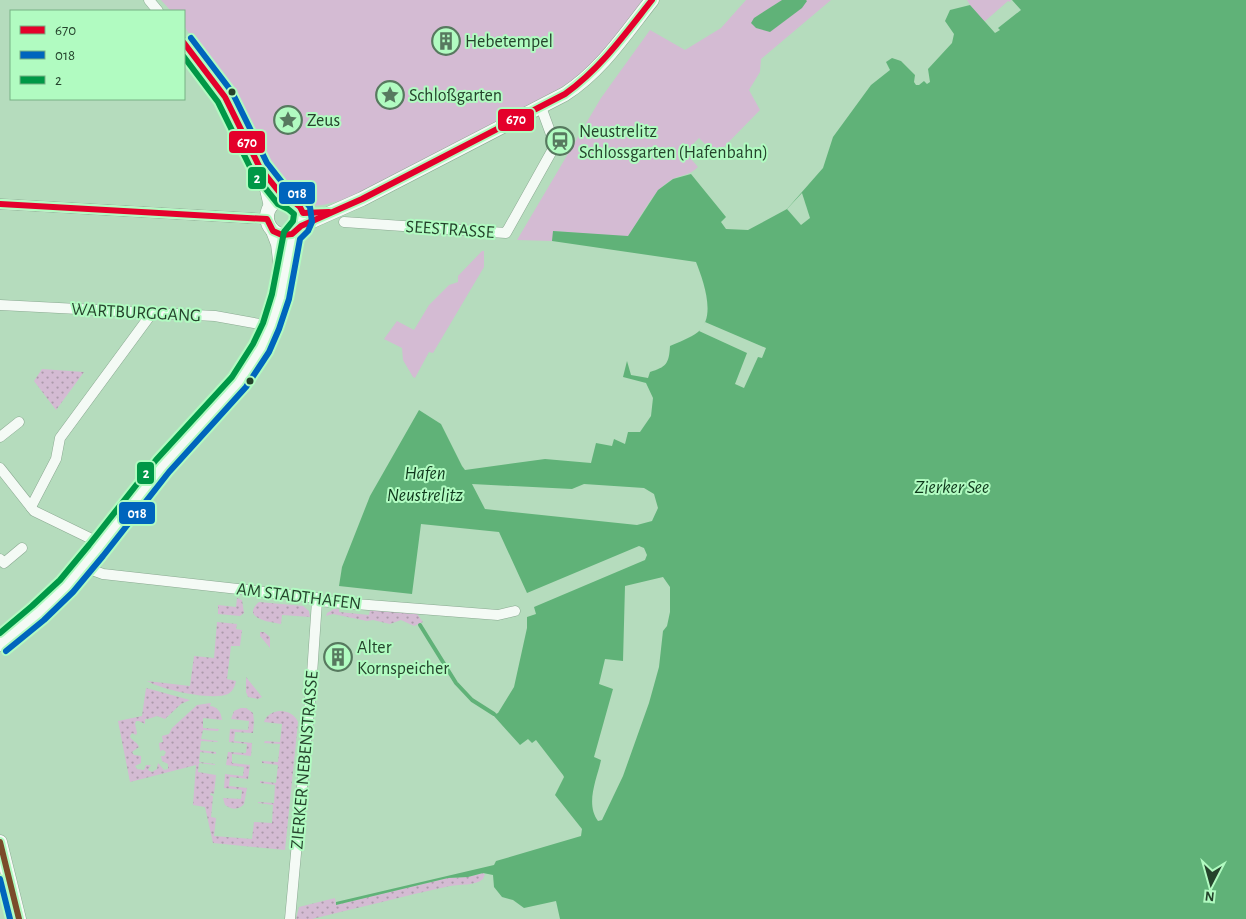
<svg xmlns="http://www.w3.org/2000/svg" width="1246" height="919" viewBox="0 0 1246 919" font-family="'Alegreya Sans',sans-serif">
<defs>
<pattern id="grass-dots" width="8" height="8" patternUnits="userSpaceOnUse" patternTransform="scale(1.25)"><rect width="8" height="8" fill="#d4bbd3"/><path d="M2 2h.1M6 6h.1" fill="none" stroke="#ac9aab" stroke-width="1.8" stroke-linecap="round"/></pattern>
</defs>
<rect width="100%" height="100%" fill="#b5dcbd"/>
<g fill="url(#grass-dots)">
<path d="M 42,369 L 84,372 L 56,410 L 34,381 Z"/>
<path d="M 237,598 L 242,600 L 244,613 L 240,616 L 218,614 L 218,605 L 236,607 Z"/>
<path d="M 259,602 L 303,606 L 309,611 L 310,617 L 282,615 L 281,624 C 271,622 240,619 259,602 Z"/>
<path d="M 334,609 L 339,609 L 339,612 L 369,615 L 370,610 L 417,614 L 423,622 L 414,626 L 401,620 L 390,624 L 373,620 L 367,621 L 333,614 L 326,616 L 327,613 Z"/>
<path d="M 217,622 L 237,624 L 236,629 L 242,630 L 240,646 L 231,646 L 227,679 L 236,681 C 235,686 233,691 228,694 C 212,701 163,690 147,681 L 190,686 L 194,656 L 214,658 Z"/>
<path d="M 260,632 L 264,632 L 270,637 L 270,648 L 260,636 Z"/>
<path d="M 246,677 L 262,697 L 258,699 L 248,697 L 246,692 Z"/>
<path d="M 146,688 L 190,700 L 181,704 L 165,719 L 157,716 L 148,719 L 145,719 L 145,724 L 139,721 L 136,721 L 135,724 L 137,733 L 136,735 L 132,733 L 130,736 C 131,741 137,741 139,747 L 132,752 L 134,755 L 141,756 L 141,763 L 135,766 L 137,769 L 144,770 L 146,765 L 151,765 L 148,770 L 152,772 L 157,769 L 158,763 L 164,770 L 168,769 L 168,764 L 162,761 L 161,756 L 164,756 L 166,752 L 163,750 L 160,751 L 159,743 L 163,742 L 162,736 L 169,734 L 172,728 L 197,705 L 211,703 L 210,706 C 218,707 221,712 222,720 L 203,718 L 203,728 L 219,729 L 218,731 L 203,730 L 201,739 L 218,741 L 217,742 L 201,741 L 200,750 L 216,752 L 216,754 L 200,752 L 199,762 L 215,764 L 215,765 L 199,763 L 198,772 L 216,775 L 214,794 L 211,793 L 210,795 L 213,796 L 211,817 L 216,818 L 214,836 L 252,839 L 254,822 L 272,823 L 273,805 L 258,803 L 258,802 L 274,803 L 275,785 L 260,783 L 260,781 L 276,783 L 278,765 L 262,763 L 262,761 L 278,762 L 280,744 L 264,743 L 265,741 L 280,742 L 282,724 L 264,722 C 270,707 292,708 298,722 L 285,850 L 213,843 L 205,807 L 193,805 L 196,765 L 130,782 L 118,721 L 142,716 Z"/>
<path d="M 241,708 L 246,708 L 253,713 L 254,721 L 253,733 L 235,732 L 234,741 L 252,743 L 251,756 L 232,754 L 232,763 L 250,765 L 248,779 L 230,777 L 229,786 L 247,788 L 244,804 C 239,810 232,810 225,805 L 223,798 L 241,799 L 242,790 L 224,788 L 225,774 L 243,776 L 244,767 L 226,765 L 228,752 L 246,753 L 247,744 L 229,742 L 230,729 L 248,730 L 249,721 L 231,719 L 234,711 Z"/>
<path d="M 483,873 L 485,874 L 483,879 C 475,886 461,884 450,886 C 404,896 358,908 312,919 L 296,919 L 299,907 L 335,898 L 336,905 L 448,878 L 468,877 Z"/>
</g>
<g fill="#d4bbd3">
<path d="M 161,0 L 646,0 L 591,66 L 573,80 L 528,108 L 346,199 L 323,205 L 312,206 L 300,200 L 266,170 L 252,132 L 223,82 L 184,26 L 184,11 L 171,11 Z"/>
<path d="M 746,0 L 831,0 L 761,59 L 760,72 L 749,90 L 760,110 L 716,155 L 699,138 L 685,152 L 698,167 C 687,177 681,174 671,180 C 651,193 641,217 628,237 L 554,231 L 552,241 L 517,240 L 601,98 L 650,30 L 685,50 L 721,28 Z"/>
<path d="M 967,0 L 1011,0 L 1010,2 L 1008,1 L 984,22 L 970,5 Z"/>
<path d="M 482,251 L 484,251 L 484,267 L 433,353 L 429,352 L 415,378 L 413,377 L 403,360 L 402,348 L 384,339 L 397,321 L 414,330 L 429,305 L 449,285 L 458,282 L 458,276 Z"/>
</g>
<g fill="#60b278" fill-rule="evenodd">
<path d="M 782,0 L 806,0 L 807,1 L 802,8 L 770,32 L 756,28 L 751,23 L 754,18 Z"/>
<path d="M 1012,0 L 1246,0 L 1246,919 L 560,919 L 556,901 L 524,908 L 513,900 L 502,897 L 494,887 L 493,875 L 483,873 L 468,877 L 448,878 L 336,905 L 336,902 L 494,865 L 496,861 L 581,836 L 582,829 L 555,795 L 564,777 L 563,775 L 536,740 L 532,743 L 528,739 L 520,745 L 493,715 L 498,713 L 514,687 L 527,628 L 527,617 L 536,614 L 534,607 L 645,560 L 647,555 L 644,548 L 639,546 L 527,593 L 499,532 L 421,524 L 412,594 L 339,586 L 342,567 L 370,496 L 419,410 L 441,424 L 462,466 L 465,470 L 545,459 L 591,463 L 596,443 L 612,446 L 614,439 L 625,444 L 628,432 L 640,432 L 651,416 L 653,398 L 646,383 L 623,377 L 627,361 L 631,375 L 648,378 L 650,372 C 666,367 669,364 670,346 C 679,342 690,338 698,332 C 717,317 703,280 696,262 L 552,241 L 553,231 L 628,236 L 658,190 L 673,179 L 691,174 L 726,217 L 721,222 L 726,229 L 748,230 L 787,209 L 823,168 L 833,137 L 871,85 L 890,70 L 886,62 L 892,58 L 901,61 L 915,75 L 914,82 L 916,85 L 919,85 L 924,81 L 927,84 L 930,82 L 928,69 L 952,43 L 954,34 L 945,21 L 950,10 L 970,5 L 995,33 L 1000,30 L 998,28 L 1021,10 ZM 472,484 L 572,489 L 584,484 L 644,488 L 654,494 L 658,508 L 652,521 L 637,525 L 485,509 ZM 663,577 L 670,587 L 670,612 L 667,626 L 663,631 L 659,667 L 649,703 L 623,776 L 602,820 L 598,821 C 585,803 597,779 601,760 L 594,757 L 613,689 L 599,684 L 605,659 L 623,661 L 625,586 Z"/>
</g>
<g fill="#b5dcbd">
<path d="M 802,193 L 810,218 L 801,225 L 787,209 Z"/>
<path d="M 705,322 L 766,348 L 762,358 L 758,357 L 744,388 L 735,384 L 747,353 L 699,331 Z"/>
</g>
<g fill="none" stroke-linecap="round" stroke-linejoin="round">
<path stroke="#60b278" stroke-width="4" d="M 420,625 L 456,683 L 472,700 L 494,714"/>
<defs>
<g id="minor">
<path d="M 149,0 L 158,11"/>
<path d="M 184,43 L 225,97 L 260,168 L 269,207"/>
<path d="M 262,171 L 284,198"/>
<path d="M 0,204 L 267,219"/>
<path d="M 344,222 L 506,233 L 553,149 L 552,137 L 541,107"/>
<path d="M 0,305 L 215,316 L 271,326"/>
<path d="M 0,437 L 19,422"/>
<path d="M 0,468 L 34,511 L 102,544"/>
<path d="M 31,507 L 56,459 L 60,438 L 152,313"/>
<path d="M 0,559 L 4,563 L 22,548"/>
<path d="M 84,567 L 103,574 L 318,598 L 317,601 L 498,615 L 515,611"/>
<path d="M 290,919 L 311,689 L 317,601"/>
</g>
<g id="secondary">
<circle cx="285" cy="217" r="18"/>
<path d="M 301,226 L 362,199 L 565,94 C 602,70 625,34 652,0"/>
<path d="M 273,231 L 278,244 L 281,268"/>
<path d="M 0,644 C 30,620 59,596 84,567 C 112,534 134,498 162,465 C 196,427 239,393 262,347 C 279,311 285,273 292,234"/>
<path d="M 0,842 L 19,919"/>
</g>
</defs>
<use href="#minor" stroke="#8aa991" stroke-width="11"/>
<use href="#secondary" stroke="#8aa991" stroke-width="15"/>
<use href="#minor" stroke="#f4faf5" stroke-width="10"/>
<use href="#secondary" stroke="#f4faf5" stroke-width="14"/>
<defs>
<g id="bus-1">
<path d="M 184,43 L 225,97 L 260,168 L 284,198 L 293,201 L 300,207 L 303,213 L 329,212"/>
<path d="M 0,204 L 267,219 L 273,231 L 282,235 L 292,234 L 301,226 L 362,199 L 565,94 C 601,68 625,34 652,0"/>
</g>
<g id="bus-2">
<path d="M 6,651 L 44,620 L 73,592 L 103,556 L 169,472 L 246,387 L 269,352 L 279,329 L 289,299 L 300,239 L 308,231 L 312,222 L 310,207 L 299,194 L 289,191 L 267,163 L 232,92 L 191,38"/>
<path d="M 0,879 L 10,919"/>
</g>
<path id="bus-3" d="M 0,633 L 32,606 L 60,580 L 89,545 L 156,460 L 232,377 L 253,344 L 263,323 L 272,294 L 284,232 L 293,221 L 294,214 L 288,209 L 278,204 L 253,173 L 218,102 L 184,57"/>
<path id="bus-4" d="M 0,842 L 19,919"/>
</defs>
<use href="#bus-1" stroke="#b1fbc1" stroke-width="10"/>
<use href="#bus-2" stroke="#b1fbc1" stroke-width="10"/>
<use href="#bus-3" stroke="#b1fbc1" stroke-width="10"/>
<use href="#bus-4" stroke="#b1fbc1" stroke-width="10"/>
<use href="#bus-1" stroke="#e4002b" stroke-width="6"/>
<use href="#bus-2" stroke="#0065bd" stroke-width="6"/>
<use href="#bus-3" stroke="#009847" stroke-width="6"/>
<use href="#bus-4" stroke="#7a4b2a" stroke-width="6"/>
</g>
<defs>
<symbol id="building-ring" viewBox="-11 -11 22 22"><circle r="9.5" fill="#b1fbc1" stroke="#57795f" stroke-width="1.5"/><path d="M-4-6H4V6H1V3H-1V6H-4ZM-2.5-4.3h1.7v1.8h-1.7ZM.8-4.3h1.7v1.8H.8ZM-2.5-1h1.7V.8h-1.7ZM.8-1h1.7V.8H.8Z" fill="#57795f"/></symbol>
<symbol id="sight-ring" viewBox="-11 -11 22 22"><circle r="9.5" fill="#b1fbc1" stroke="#57795f" stroke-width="1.5"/><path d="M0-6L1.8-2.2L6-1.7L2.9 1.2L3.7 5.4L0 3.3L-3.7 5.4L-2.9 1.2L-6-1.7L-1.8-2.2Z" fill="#57795f"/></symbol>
<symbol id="station-ring" viewBox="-11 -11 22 22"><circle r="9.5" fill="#b1fbc1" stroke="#57795f" stroke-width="1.5"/><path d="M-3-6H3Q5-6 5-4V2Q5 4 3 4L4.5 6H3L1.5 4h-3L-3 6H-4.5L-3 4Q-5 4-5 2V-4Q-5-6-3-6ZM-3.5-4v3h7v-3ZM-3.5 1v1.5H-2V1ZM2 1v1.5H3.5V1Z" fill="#57795f"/></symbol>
</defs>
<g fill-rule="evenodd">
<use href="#building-ring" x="430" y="25" width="32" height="32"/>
<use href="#sight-ring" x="374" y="79" width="32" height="32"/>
<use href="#sight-ring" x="272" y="104" width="32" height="32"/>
<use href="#station-ring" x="544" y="125" width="32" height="32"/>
<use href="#building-ring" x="322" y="641" width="32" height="32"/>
</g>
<g fill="#25432c" stroke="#b1fbc1" stroke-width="2">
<circle cx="232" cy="92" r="4.5"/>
<circle cx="250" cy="381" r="4.5"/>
</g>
<g text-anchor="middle" stroke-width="4" stroke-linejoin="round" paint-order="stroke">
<g font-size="18" fill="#25432c" stroke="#b1fbc1" text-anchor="start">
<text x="465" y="47">Hebetempel</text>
<text x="409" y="101">Schloßgarten</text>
<text x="307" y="126">Zeus</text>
<text x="579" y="137">Neustrelitz<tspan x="579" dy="21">Schlossgarten (Hafenbahn)</tspan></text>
<text x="357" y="653">Alter<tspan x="357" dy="21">Kornspeicher</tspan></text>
</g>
<g font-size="18" fill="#25432c" stroke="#b1fbc1">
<text transform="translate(450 229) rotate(4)" y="6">SEESTRASSE</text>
<text transform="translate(136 312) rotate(3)" y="6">WARTBURGGANG</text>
<text transform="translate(299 596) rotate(7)" y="6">AM STADTHAFEN</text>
<text transform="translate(304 760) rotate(-85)" y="6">ZIERKER NEBENSTRASSE</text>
</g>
<g font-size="19" font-style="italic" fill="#0e371b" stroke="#b1fbc1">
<text x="425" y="479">Hafen<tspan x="425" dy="22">Neustrelitz</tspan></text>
<text x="952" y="493">Zierker See</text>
</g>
</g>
<g stroke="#b1fbc1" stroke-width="2">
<rect x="497" y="108" width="38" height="24" rx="5" fill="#e4002b"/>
<rect x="228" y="130" width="38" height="24" rx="5" fill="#e4002b"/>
<rect x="247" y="166" width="20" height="24" rx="5" fill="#009847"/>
<rect x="278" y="181" width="38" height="24" rx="5" fill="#0065bd"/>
<rect x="136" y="461" width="19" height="24" rx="5" fill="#009847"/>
<rect x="118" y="501" width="38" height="24" rx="5" fill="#0065bd"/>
</g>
<g font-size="14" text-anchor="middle" font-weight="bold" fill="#fff">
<text x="516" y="124">670</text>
<text x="247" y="147">670</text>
<text x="257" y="183">2</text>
<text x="297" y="198">018</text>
<text x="146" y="478">2</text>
<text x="137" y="518">018</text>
</g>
<rect x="10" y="10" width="175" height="90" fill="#b1fbc1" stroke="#79b185"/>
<rect x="20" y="26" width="25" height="8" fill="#e4002b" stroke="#79b185"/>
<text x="55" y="35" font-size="15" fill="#25432c">670</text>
<rect x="20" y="51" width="25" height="8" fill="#0065bd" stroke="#79b185"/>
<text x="55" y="60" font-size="15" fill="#25432c">018</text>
<rect x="20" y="76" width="25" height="8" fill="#009847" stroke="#79b185"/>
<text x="55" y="85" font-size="15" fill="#25432c">2</text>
<g transform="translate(1211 884) rotate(186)" stroke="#b1fbc1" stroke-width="4" paint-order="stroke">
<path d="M0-4L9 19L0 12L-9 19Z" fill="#25432c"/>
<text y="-8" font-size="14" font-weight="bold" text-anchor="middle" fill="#25432c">N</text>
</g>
</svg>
